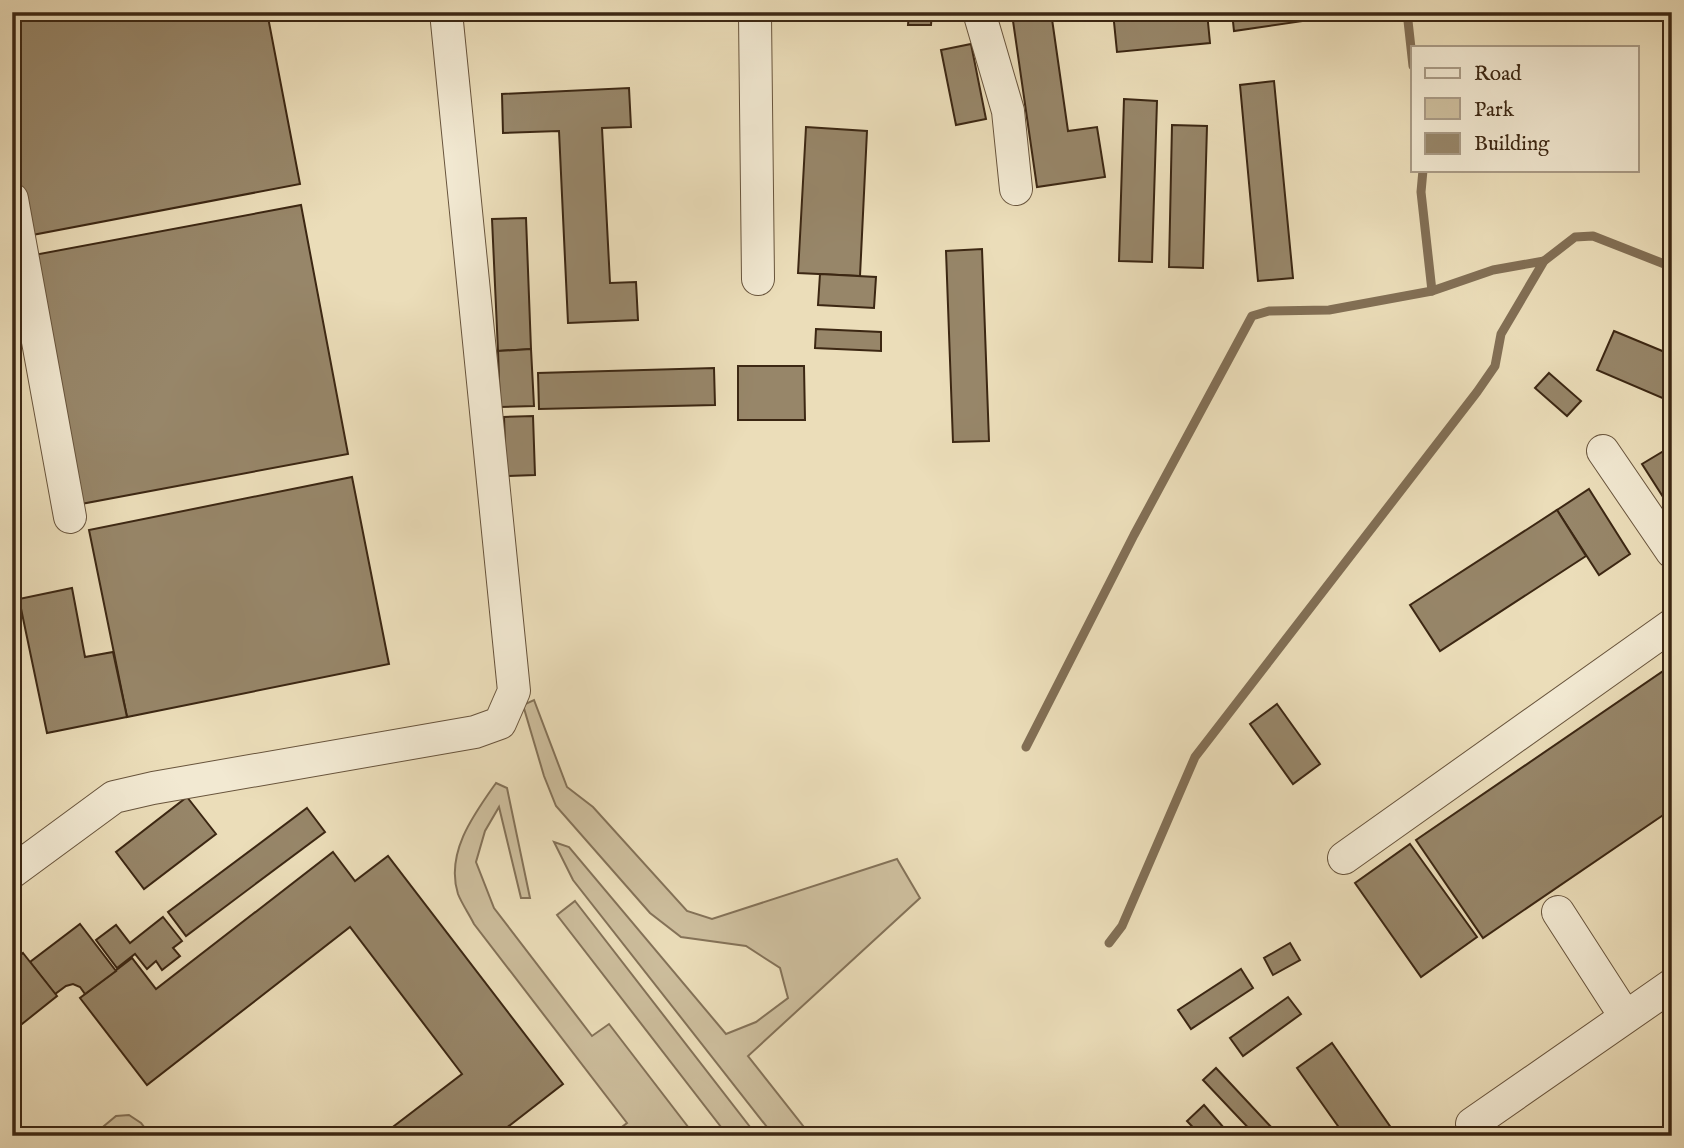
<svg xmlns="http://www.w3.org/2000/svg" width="1684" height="1148" viewBox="0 0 1684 1148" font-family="'IM FELL English',serif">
<rect width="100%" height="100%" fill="#ebddb9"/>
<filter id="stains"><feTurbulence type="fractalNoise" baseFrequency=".00286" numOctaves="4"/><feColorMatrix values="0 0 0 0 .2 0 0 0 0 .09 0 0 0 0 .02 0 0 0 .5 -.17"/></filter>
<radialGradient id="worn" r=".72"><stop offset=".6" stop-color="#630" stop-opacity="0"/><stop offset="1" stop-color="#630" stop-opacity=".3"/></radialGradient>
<g fill="#cdbe9d" stroke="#847258" stroke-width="2">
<path d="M 534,700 L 567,787 L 593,807 L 687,911 L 712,919 L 897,859 L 920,898 L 748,1056 L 811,1136 L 774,1136 L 573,880 L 554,842 L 569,847 L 726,1034 L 756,1022 L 788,998 L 780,968 L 746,946 L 681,937 L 650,913 L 556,806 L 544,776 L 523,705 Z"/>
<path d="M 496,783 L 507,788 L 530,898 L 521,898 L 499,807 L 485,831 L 476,862 L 494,908 L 592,1036 L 609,1024 L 695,1136 L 610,1136 L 627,1123 L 474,924 C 469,914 462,904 458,894 C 445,853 474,814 496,783 Z"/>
<path d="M 575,901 L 757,1136 L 728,1136 L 557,915 Z"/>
<path d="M 129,1115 L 141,1123 L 151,1136 L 92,1136 L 116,1116 Z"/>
</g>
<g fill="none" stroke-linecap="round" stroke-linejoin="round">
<g stroke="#826f55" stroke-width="9">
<path d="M 1407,12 L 1413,66"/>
<path d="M 1423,170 L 1421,192 L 1432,291"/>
<path d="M 1026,747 L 1134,535 L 1252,316 L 1269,311 L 1329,310 L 1432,291 L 1493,270 L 1544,261"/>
<path d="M 1109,943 L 1122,926 L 1195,757 L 1477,392 L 1495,366 L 1501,334 L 1544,261 L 1575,237 L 1593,236 L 1672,267"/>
</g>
</g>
<g fill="#978669" stroke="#3c2713" stroke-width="2">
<path d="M 12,12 L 267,12 L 300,184 L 27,236 L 12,160 Z"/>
<path d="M 909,12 L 932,12 L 931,25 L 908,25 Z"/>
<path d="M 1024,12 L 1051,12 L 1068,131 L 1097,127 L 1105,177 L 1037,187 L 1012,14 Z"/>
<path d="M 1113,12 L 1207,12 L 1210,43 L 1117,52 Z"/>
<path d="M 1232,12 L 1309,12 L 1310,20 L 1234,31 Z"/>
<path d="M 971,44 L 986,119 L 956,125 L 941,50 Z"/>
<path d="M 1274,81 L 1293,278 L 1258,281 L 1240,85 Z"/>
<path d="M 629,88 L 631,127 L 602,128 L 610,283 L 636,282 L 638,320 L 568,323 L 559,131 L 503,133 L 502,94 Z"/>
<path d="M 1124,99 L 1157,101 L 1152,262 L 1119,261 Z"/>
<path d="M 1172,125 L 1207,126 L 1203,268 L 1169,267 Z"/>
<path d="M 806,127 L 867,131 L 860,276 L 798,273 Z"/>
<path d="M 301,205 L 348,454 L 81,504 L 34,255 Z"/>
<path d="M 526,218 L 531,349 L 498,351 L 492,219 Z"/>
<path d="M 982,249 L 989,441 L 953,442 L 946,251 Z"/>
<path d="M 820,274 L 876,277 L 874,308 L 818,305 Z"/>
<path d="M 816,329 L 881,332 L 881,351 L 815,348 Z"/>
<path d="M 1614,331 L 1672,355 L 1672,389 L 1667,400 L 1597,370 Z"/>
<path d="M 531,349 L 534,406 L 500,407 L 498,351 Z"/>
<path d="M 738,366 L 804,366 L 805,420 L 738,420 Z"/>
<path d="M 714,368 L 715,405 L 539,409 L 538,373 Z"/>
<path d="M 1549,373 L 1581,401 L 1567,416 L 1535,388 Z"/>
<path d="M 533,416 L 535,475 L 506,476 L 504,417 Z"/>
<path d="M 1672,446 L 1672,511 L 1642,464 Z"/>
<path d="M 352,477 L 389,664 L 127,717 L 89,530 Z"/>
<path d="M 1589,489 L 1630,554 L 1599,575 L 1557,510 Z"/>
<path d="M 1557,510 L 1586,556 L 1440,651 L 1410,605 Z"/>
<path d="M 72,588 L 85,657 L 113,652 L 127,717 L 47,733 L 19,599 Z"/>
<path d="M 1672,665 L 1672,809 L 1483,938 L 1416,840 Z"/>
<path d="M 1277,704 L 1320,764 L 1293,784 L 1250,724 Z"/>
<path d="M 187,797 L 216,834 L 144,889 L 116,852 Z"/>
<path d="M 307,808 L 325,832 L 186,936 L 168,912 Z"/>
<path d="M 1410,844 L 1477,937 L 1421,977 L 1355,883 Z"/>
<path d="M 333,852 L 355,881 L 388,856 L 563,1084 L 496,1136 L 381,1136 L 462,1074 L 350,927 L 147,1085 L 80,998 L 132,958 L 156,989 Z"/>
<path d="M 163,917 L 182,941 L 173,948 L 180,956 L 162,970 L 156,961 L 147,969 L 135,954 L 117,968 L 96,940 L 116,925 L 130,943 Z"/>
<path d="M 80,924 L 116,971 L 85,994 L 80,987 L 73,984 L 66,986 L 55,994 L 30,962 Z"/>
<path d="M 1290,943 L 1300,960 L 1273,975 L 1264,958 Z"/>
<path d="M 23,953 L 57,996 L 12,1032 L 12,962 Z"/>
<path d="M 1241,969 L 1253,988 L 1191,1029 L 1178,1010 Z"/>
<path d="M 1288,997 L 1301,1014 L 1243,1056 L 1230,1038 Z"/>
<path d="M 1332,1043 L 1394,1132 L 1388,1136 L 1345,1136 L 1297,1068 Z"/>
<path d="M 1216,1068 L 1273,1129 L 1267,1136 L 1256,1136 L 1203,1080 Z"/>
<path d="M 1204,1105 L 1231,1136 L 1201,1136 L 1187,1121 Z"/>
</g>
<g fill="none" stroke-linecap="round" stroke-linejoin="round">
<defs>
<g id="minor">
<path d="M 752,12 L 755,16 L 758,279"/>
<path d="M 979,12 L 1008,111 L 1016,189"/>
<path d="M 12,199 L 70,517"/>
<path d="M 1603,451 L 1672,552"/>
<path d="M 1344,858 L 1672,625"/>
<path d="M 12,872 L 114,797 L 153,788 L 475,732 L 500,723 L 514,691 L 446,12"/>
<path d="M 1558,912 L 1625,1016"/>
<path d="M 1472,1124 L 1672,985"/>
</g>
</defs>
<use href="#minor" stroke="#68543c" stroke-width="34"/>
<use href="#minor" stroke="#f2e9d2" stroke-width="32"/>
</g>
<rect width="1684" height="1148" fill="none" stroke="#ebddb9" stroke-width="42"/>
<rect x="14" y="14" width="1656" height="1120" fill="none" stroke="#3c2713" stroke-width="3.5"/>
<rect x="21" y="21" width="1642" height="1106" fill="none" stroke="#3c2713" stroke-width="2"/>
<rect x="1411" y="46" width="228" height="126" fill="#f2e9d2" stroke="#a99b86" stroke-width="2"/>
<rect x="1425" y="68" width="35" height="10" fill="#f2e9d2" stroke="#a99b86" stroke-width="2"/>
<text x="1474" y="80" font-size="21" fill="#3c2713">Road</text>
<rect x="1425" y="98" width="35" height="21" fill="#cdbe9d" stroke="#a99b86" stroke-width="2"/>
<text x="1474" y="116" font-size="21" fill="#3c2713">Park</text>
<rect x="1425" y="133" width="35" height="21" fill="#978669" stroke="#a99b86" stroke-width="2"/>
<text x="1474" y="150" font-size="21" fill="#3c2713">Building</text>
<rect width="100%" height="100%" filter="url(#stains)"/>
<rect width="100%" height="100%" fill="url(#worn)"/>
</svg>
